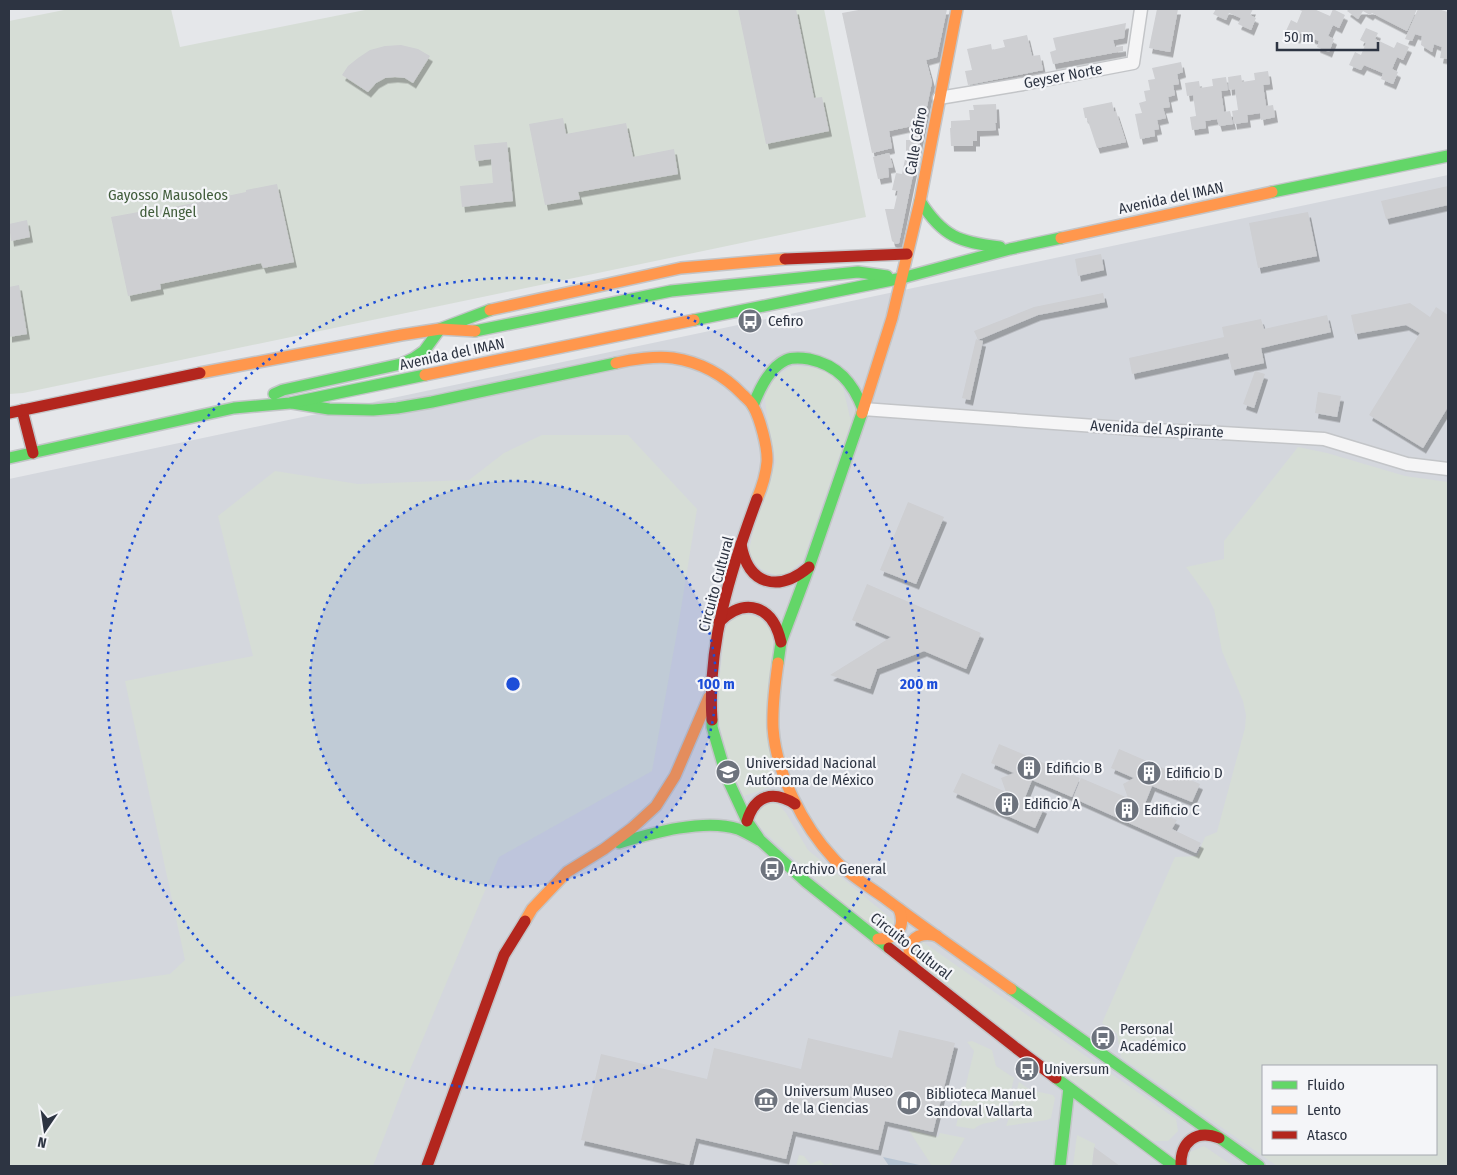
<svg xmlns="http://www.w3.org/2000/svg" width="1457" height="1175" viewBox="0 0 1457 1175" font-family="'Fira Sans Condensed',sans-serif">
<defs>
<filter id="shadow"><feDropShadow dx="3" dy="5.5" stdDeviation="0" flood-color="#0004"/></filter>
</defs>
<rect width="100%" height="100%" fill="#e5e7ea"/>
<path fill="#d4d7dd" fill-rule="evenodd" d="M 1448,175 L 1448,1166 L 9,1166 L 9,479 ZM 1263,1066 L 1436,1066 L 1436,1154 L 1263,1154 Z"/>
<g fill="#d6ddd6" fill-rule="evenodd">
<path d="M 69,9 L 171,9 L 180,47 L 370,9 L 824,9 L 866,217 L 23,393 L 9,394 L 9,21 Z"/>
<path d="M 793,366 L 819,368 L 834,374 L 843,387 L 851,422 L 803,560 L 783,578 L 761,569 L 748,555 L 756,519 L 776,462 L 767,416 L 764,390 L 778,375 Z"/>
<path d="M 542,435 L 628,435 L 697,509 L 679,621 L 652,771 L 499,857 L 409,1072 L 373,1166 L 9,1166 L 9,997 L 170,974 L 185,960 L 125,681 L 253,656 L 218,516 L 275,471 L 358,484 L 469,480 L 504,453 Z"/>
<path d="M 1298,447 L 1327,453 L 1405,476 L 1448,482 L 1448,1166 L 1277,1166 L 1121,1057 L 1117,1034 L 1102,1023 L 1175,857 L 1197,856 L 1205,837 L 1217,832 L 1245,728 L 1246,715 L 1243,701 L 1222,651 L 1214,609 L 1209,599 L 1186,567 L 1224,559 L 1224,541 ZM 1263,1066 L 1436,1066 L 1436,1154 L 1263,1154 Z"/>
<path d="M 746,614 L 760,618 L 774,633 L 770,746 L 775,785 L 744,796 L 733,775 L 720,727 L 717,702 L 725,629 L 733,618 Z"/>
<path d="M 776,802 L 786,813 L 808,850 L 894,921 L 889,934 L 879,936 L 772,839 L 753,820 L 764,805 Z"/>
<path d="M 920,940 L 1176,1119 L 1178,1131 L 1168,1141 L 1151,1141 L 912,960 Z"/>
<path d="M 972,1041 L 992,1050 L 996,1066 L 1014,1078 C 1011,1089 1008,1117 996,1121 C 986,1124 982,1122 974,1129 L 956,1126 L 974,1051 L 967,1042 Z"/>
<path d="M 1019,1082 L 1030,1090 L 1053,1095 L 1055,1098 L 1051,1118 L 1047,1120 L 1006,1126 L 1009,1118 Z"/>
<path d="M 908,1129 L 938,1137 L 940,1133 L 965,1138 L 949,1166 L 932,1166 Z"/>
<path d="M 1077,1135 L 1095,1144 L 1092,1166 L 1073,1166 Z"/>
<path d="M 1204,1146 L 1233,1166 L 1190,1166 L 1190,1152 Z"/>
<path d="M 799,1155 L 804,1156 L 810,1164 L 820,1160 L 825,1165 L 831,1163 L 834,1166 L 796,1166 Z"/>
</g>
<path fill="#b6c3d2" d="M 883,1157 L 924,1166 L 889,1166 Z"/>
<g fill="#cecfd2" filter="url(#shadow)">
<path d="M 738,9 L 796,9 L 814,98 L 822,97 L 829,131 L 766,144 Z"/>
<path d="M 864,9 L 947,9 L 937,57 L 926,60 L 932,82 L 899,243 L 896,244 L 892,241 L 885,209 L 894,209 L 898,191 L 892,190 L 896,173 L 902,174 L 906,154 L 906,140 L 912,140 L 912,126 L 889,131 L 892,148 L 872,153 L 842,13 Z"/>
<path d="M 1157,9 L 1178,9 L 1170,52 L 1149,48 Z"/>
<path d="M 1216,9 L 1253,9 L 1250,15 L 1256,18 L 1251,30 L 1238,24 L 1241,18 L 1229,13 L 1226,20 L 1213,14 Z"/>
<path d="M 1297,9 L 1314,9 L 1330,16 L 1333,9 L 1345,15 L 1339,28 L 1333,25 L 1328,36 L 1334,39 L 1329,52 L 1317,47 L 1319,41 L 1300,33 L 1297,38 L 1285,33 L 1291,20 L 1297,23 L 1302,11 Z"/>
<path d="M 1349,9 L 1417,9 L 1407,31 L 1372,13 L 1370,15 L 1363,11 L 1358,19 L 1347,11 Z"/>
<path d="M 1418,9 L 1438,9 L 1448,12 L 1448,55 L 1447,59 L 1440,58 L 1442,47 L 1434,44 L 1432,52 L 1421,45 L 1422,36 L 1415,34 L 1412,41 L 1405,39 Z"/>
<path d="M 1126,23 L 1124,38 L 1113,40 L 1115,47 L 1123,46 L 1123,51 L 1053,64 L 1050,52 L 1056,50 L 1053,38 Z"/>
<path d="M 1366,28 L 1378,33 L 1375,39 L 1394,48 L 1397,42 L 1409,47 L 1403,60 L 1397,57 L 1392,69 L 1398,72 L 1393,84 L 1381,79 L 1383,73 L 1364,65 L 1361,70 L 1349,65 L 1355,52 L 1361,55 L 1366,43 L 1360,40 Z"/>
<path d="M 1027,35 L 1032,56 L 1040,55 L 1043,70 L 968,85 L 965,71 L 972,70 L 967,49 L 991,44 L 992,50 L 1005,47 L 1003,40 Z"/>
<path d="M 401,45 L 418,49 L 430,56 L 413,83 L 405,78 L 395,77 L 385,78 L 376,83 L 368,92 L 342,75 L 348,66 L 358,58 L 370,50 L 385,46 Z"/>
<path d="M 1181,62 L 1183,72 L 1177,74 L 1179,84 L 1173,85 L 1175,95 L 1168,97 L 1170,107 L 1163,108 L 1166,118 L 1157,120 L 1159,129 L 1154,130 L 1155,136 L 1140,139 L 1135,114 L 1142,113 L 1139,103 L 1146,101 L 1144,91 L 1150,90 L 1148,80 L 1155,79 L 1152,68 Z"/>
<path d="M 1268,71 L 1270,84 L 1263,85 L 1266,106 L 1273,105 L 1275,117 L 1261,120 L 1260,113 L 1247,115 L 1248,122 L 1234,124 L 1232,111 L 1238,110 L 1235,89 L 1229,90 L 1228,77 L 1241,75 L 1242,82 L 1255,80 L 1254,73 Z"/>
<path d="M 1226,77 L 1228,90 L 1221,91 L 1224,112 L 1230,111 L 1233,124 L 1219,126 L 1217,119 L 1205,121 L 1206,128 L 1192,130 L 1190,117 L 1196,116 L 1193,95 L 1187,96 L 1185,83 L 1199,81 L 1200,88 L 1213,86 L 1212,79 Z"/>
<path d="M 1112,102 L 1114,112 L 1116,111 L 1126,142 L 1097,148 L 1087,118 L 1085,118 L 1083,108 Z"/>
<path d="M 996,104 L 997,123 L 995,123 L 996,130 L 977,131 L 977,141 L 973,141 L 973,146 L 951,146 L 950,128 L 951,128 L 951,121 L 970,120 L 969,110 L 974,110 L 973,105 Z"/>
<path d="M 563,118 L 566,134 L 626,123 L 633,157 L 674,149 L 678,174 L 578,192 L 580,199 L 545,205 L 529,124 Z"/>
<path d="M 507,142 L 513,201 L 462,207 L 460,186 L 493,183 L 491,159 L 476,161 L 474,145 Z"/>
<path d="M 889,153 L 893,167 L 888,168 L 889,177 L 878,179 L 873,157 Z"/>
<path d="M 277,184 L 294,262 L 263,268 L 261,263 L 160,284 L 161,289 L 128,296 L 111,217 L 144,211 L 145,213 L 246,192 L 246,190 Z"/>
<path d="M 1448,186 L 1448,205 L 1386,219 L 1381,201 Z"/>
<path d="M 1308,212 L 1317,256 L 1258,268 L 1249,223 Z"/>
<path d="M 27,220 L 30,237 L 11,241 L 9,224 Z"/>
<path d="M 1101,254 L 1104,270 L 1078,276 L 1075,259 Z"/>
<path d="M 19,285 L 27,334 L 9,337 L 9,287 Z"/>
<path d="M 1103,293 L 1105,302 L 1038,315 L 978,340 L 983,341 L 970,400 L 962,398 L 976,339 L 978,340 L 974,331 L 1034,307 Z"/>
<path d="M 1410,303 L 1430,317 L 1436,307 L 1448,315 L 1448,407 L 1423,448 L 1369,415 L 1420,333 L 1406,325 L 1355,334 L 1351,315 Z"/>
<path d="M 1327,315 L 1331,332 L 1261,348 L 1264,363 L 1232,370 L 1228,353 L 1132,374 L 1129,358 L 1224,337 L 1222,327 L 1261,319 L 1264,329 Z"/>
<path d="M 1255,371 L 1265,374 L 1254,408 L 1243,404 Z"/>
<path d="M 1318,392 L 1341,396 L 1337,417 L 1315,413 Z"/>
<path d="M 908,502 L 944,517 L 916,584 L 880,570 Z"/>
<path d="M 867,584 L 981,633 L 966,669 L 924,651 L 877,669 L 870,689 L 830,675 L 891,637 L 852,620 Z"/>
<path d="M 999,744 L 1080,778 L 1072,797 L 1032,780 L 1024,800 L 1044,808 L 1035,828 L 953,792 L 962,773 L 1006,792 L 1001,778 L 1014,773 L 991,763 Z"/>
<path d="M 1119,749 L 1200,784 L 1192,802 L 1152,786 L 1144,806 L 1177,820 L 1172,829 L 1201,843 L 1196,853 L 1073,798 L 1081,778 L 1128,798 L 1123,784 L 1134,778 L 1111,768 Z"/>
<path d="M 899,1030 L 955,1043 L 933,1132 L 885,1121 L 878,1150 L 793,1131 L 786,1159 L 696,1138 L 689,1165 L 581,1140 L 601,1054 L 707,1079 L 714,1048 L 801,1069 L 808,1038 L 892,1058 Z"/>
<path d="M 1094,1147 L 1120,1166 L 1092,1166 Z"/>
</g>
<g fill="none" stroke-linecap="round" stroke-linejoin="round">
<defs>
<g id="street">
<path d="M 939,98 L 1023,84 L 1133,63 L 1141,9"/>
<path d="M 863,409 L 1150,430 L 1205,432 L 1324,439 L 1407,464 L 1448,469"/>
</g>
<g id="fast">
<path d="M 1272,192 L 1448,156"/>
<path d="M 920,201 C 943,237 959,242 1000,247"/>
<path d="M 694,320 L 902,278 L 1010,249 L 1061,238"/>
<path d="M 475,331 L 671,291 L 858,272 L 887,276"/>
<path d="M 274,394 L 283,390 L 401,364 L 414,358 L 424,351 L 440,329 L 490,310"/>
<path d="M 292,403 L 329,409 L 373,410 L 397,408 L 432,402 L 616,363"/>
<path d="M 753,406 C 759,390 770,367 786,360 C 793,357 802,358 809,359 C 838,365 853,383 863,409"/>
<path d="M 9,458 L 234,408 L 290,403 L 425,375"/>
<path d="M 778,663 L 781,642 L 809,567 L 862,413"/>
<path d="M 712,720 L 712,727 L 727,778 L 747,821 L 760,840 L 806,882 L 889,948"/>
<path d="M 619,843 C 652,833 705,818 738,829 C 745,832 752,836 759,840"/>
<path d="M 1011,989 L 1259,1166"/>
<path d="M 1056,1078 L 1174,1166"/>
<path d="M 1060,1166 L 1069,1088"/>
</g>
<g id="slow">
<path d="M 1061,238 L 1272,192"/>
<path d="M 490,310 L 681,268 L 785,259"/>
<path d="M 616,363 C 632,359 656,356 673,358 C 700,362 724,375 743,395 C 746,398 751,402 753,406 C 760,418 768,448 767,462 C 766,474 762,487 757,499"/>
<path d="M 200,373 L 401,335 L 440,329 L 475,331"/>
<path d="M 425,375 L 694,320"/>
<path d="M 862,413 L 892,318 L 920,201 L 957,9"/>
<path d="M 778,663 C 775,684 772,706 773,728 C 776,773 803,826 834,859 C 845,872 868,886 882,896 C 924,928 968,958 1011,989"/>
<path d="M 525,921 L 532,909 L 567,872 L 604,849 L 632,828 L 656,806 L 675,776 L 709,697"/>
<path d="M 878,939 C 898,939 906,927 899,909"/>
<path d="M 913,966 C 903,945 914,930 937,936"/>
</g>
<g id="jam">
<path d="M 785,259 L 907,254"/>
<path d="M 22,410 L 33,453"/>
<path d="M 9,413 L 200,373"/>
<path d="M 741,544 C 748,585 778,593 809,567"/>
<path d="M 719,622 C 746,596 773,606 781,642"/>
<path d="M 712,720 C 707,644 731,569 757,499"/>
<path d="M 747,821 C 755,795 773,790 795,804"/>
<path d="M 889,948 L 1016,1048 L 1056,1078"/>
<path d="M 427,1166 L 504,955 L 525,921"/>
<path d="M 1181,1166 C 1180,1142 1196,1129 1219,1138"/>
</g>
</defs>
<use href="#street" stroke="#c3c5c8" stroke-width="15"/>
<use href="#fast" stroke="#c3c5c8" stroke-width="14"/>
<use href="#slow" stroke="#c3c5c8" stroke-width="14"/>
<use href="#jam" stroke="#c3c5c8" stroke-width="14"/>
<use href="#street" stroke="#f5f5f6" stroke-width="12"/>
<use href="#fast" stroke="#63d668" stroke-width="11"/>
<use href="#slow" stroke="#ff974d" stroke-width="11"/>
<use href="#jam" stroke="#b3261e" stroke-width="11"/>
</g>
<circle cx="513" cy="684" r="203" fill="#1d4ed8" fill-opacity=".12"/>
<g fill="none" stroke="#1d4ed8" stroke-width="2.5" stroke-dasharray="2.5 5">
<circle cx="513" cy="684" r="203"/>
<circle cx="513" cy="684" r="406"/>
</g>
<defs>
<symbol id="bus-disc" viewBox="-11 -11 22 22"><circle r="9.5" fill="#6d737d" stroke="#f4f5f8"/><path d="M-5-6H5V4H4V6H2V4H-2V6H-4V4H-5ZM-3.5-4V0h7V-4ZM-3.5 1.2v1.5H-2V1.2ZM2 1.2v1.5H3.5V1.2Z" fill="#fff"/></symbol>
<symbol id="building-disc" viewBox="-11 -11 22 22"><circle r="9.5" fill="#6d737d" stroke="#f4f5f8"/><path d="M-4-6H4V6H1V3H-1V6H-4ZM-2.5-4.3h1.7v1.8h-1.7ZM.8-4.3h1.7v1.8H.8ZM-2.5-1h1.7V.8h-1.7ZM.8-1h1.7V.8H.8Z" fill="#fff"/></symbol>
<symbol id="university-disc" viewBox="-11 -11 22 22"><circle r="9.5" fill="#6d737d" stroke="#f4f5f8"/><path d="M0-5L7-2L0 1L-7-2ZM-4 1L0 2.5L4 1V4Q0 6-4 4Z" fill="#fff"/></symbol>
<symbol id="museum-disc" viewBox="-11 -11 22 22"><circle r="9.5" fill="#6d737d" stroke="#f4f5f8"/><path d="M0-6L6-3V-2H-6V-3ZM-5-1h2V3h-2ZM-1-1h2V3h-2ZM3-1h2V3H3ZM-6 4H6V6H-6Z" fill="#fff"/></symbol>
<symbol id="library-disc" viewBox="-11 -11 22 22"><circle r="9.5" fill="#6d737d" stroke="#f4f5f8"/><path d="M-6-4Q-3-5.5-.7-3.5V5Q-3 3-6 4ZM6-4Q3-5.5 .7-3.5V5Q3 3 6 4Z" fill="#fff"/></symbol>
</defs>
<g fill-rule="evenodd">
<use href="#bus-disc" x="736" y="307" width="28" height="28"/>
<use href="#building-disc" x="1015" y="754" width="28" height="28"/>
<use href="#university-disc" x="714" y="758" width="28" height="28"/>
<use href="#building-disc" x="1135" y="759" width="28" height="28"/>
<use href="#building-disc" x="993" y="790" width="28" height="28"/>
<use href="#building-disc" x="1113" y="796" width="28" height="28"/>
<use href="#bus-disc" x="758" y="855" width="28" height="28"/>
<use href="#bus-disc" x="1089" y="1024" width="28" height="28"/>
<use href="#bus-disc" x="1013" y="1055" width="28" height="28"/>
<use href="#museum-disc" x="752" y="1086" width="28" height="28"/>
<use href="#library-disc" x="895" y="1089" width="28" height="28"/>
</g>
<g text-anchor="middle" stroke-width="4.5" stroke-linejoin="round" paint-order="stroke">
<g font-size="15" fill="#2d3442" stroke="#f4f5f8">
<text transform="translate(1063 76) rotate(-11)" y="5">Geyser Norte</text>
<text transform="translate(916 141) rotate(-80)" y="5">Calle Céfiro</text>
<text transform="translate(1171 198) rotate(-12)" y="5">Avenida del IMAN</text>
<text transform="translate(452 354) rotate(-12)" y="5">Avenida del IMAN</text>
<text transform="translate(1157 429) rotate(3)" y="5">Avenida del Aspirante</text>
<text transform="translate(716 584) rotate(-75)" y="5">Circuito Cultural</text>
<text transform="translate(911 946) rotate(38)" y="5">Circuito Cultural</text>
</g>
<g font-size="15" fill="#415d3b" stroke="#f4f5f8">
<text x="168" y="200">Gayosso Mausoleos<tspan x="168" dy="17">del Angel</tspan></text>
</g>
<g font-size="15" fill="#2d3442" stroke="#f4f5f8" text-anchor="start">
<text x="768" y="326">Cefiro</text>
<text x="746" y="768">Universidad Nacional<tspan x="746" dy="17">Autónoma de México</tspan></text>
<text x="1046" y="773">Edificio B</text>
<text x="1166" y="778">Edificio D</text>
<text x="1024" y="809">Edificio A</text>
<text x="1144" y="815">Edificio C</text>
<text x="790" y="874">Archivo General</text>
<text x="1120" y="1034">Personal<tspan x="1120" dy="17">Académico</tspan></text>
<text x="1044" y="1074">Universum</text>
<text x="784" y="1096">Universum Museo<tspan x="784" dy="17">de la Ciencias</tspan></text>
<text x="926" y="1099">Biblioteca Manuel<tspan x="926" dy="17">Sandoval Vallarta</tspan></text>
</g>
</g>
<circle cx="513" cy="684" r="8" fill="#1d4ed8" stroke="#f4f5f8" stroke-width="2.5"/>
<g font-size="15" text-anchor="middle" font-weight="bold" fill="#1d4ed8" stroke="#f4f5f8" stroke-width="4.5" stroke-linejoin="round" paint-order="stroke">
<text x="716" y="689">100 m</text>
<text x="919" y="689">200 m</text>
</g>
<rect width="1457" height="1175" fill="none" stroke="#2d3442" stroke-width="20"/>
<rect x="1262" y="1065" width="175" height="90" fill="#f4f5f8" stroke="#a4a8af"/>
<rect x="1272" y="1081" width="25" height="8" fill="#63d668" stroke="#a4a8af"/>
<text x="1307" y="1090" font-size="15" fill="#2d3442">Fluido</text>
<rect x="1272" y="1106" width="25" height="8" fill="#ff974d" stroke="#a4a8af"/>
<text x="1307" y="1115" font-size="15" fill="#2d3442">Lento</text>
<rect x="1272" y="1131" width="25" height="8" fill="#b3261e" stroke="#a4a8af"/>
<text x="1307" y="1140" font-size="15" fill="#2d3442">Atasco</text>
<g transform="translate(45 1130) rotate(193)" stroke="#f4f5f8" stroke-width="4" paint-order="stroke">
<path d="M0-4L9 19L0 12L-9 19Z" fill="#2d3442"/>
<text y="-8" font-size="14" font-weight="bold" text-anchor="middle" fill="#2d3442">N</text>
</g>
<path d="M1277 42v8h101v-8" fill="none" stroke="#2d3442" stroke-width="2.5"/>
<text x="1284" y="42" font-size="15" fill="#2d3442" stroke="#f4f5f8" stroke-width="4" paint-order="stroke">50 m</text>
</svg>
